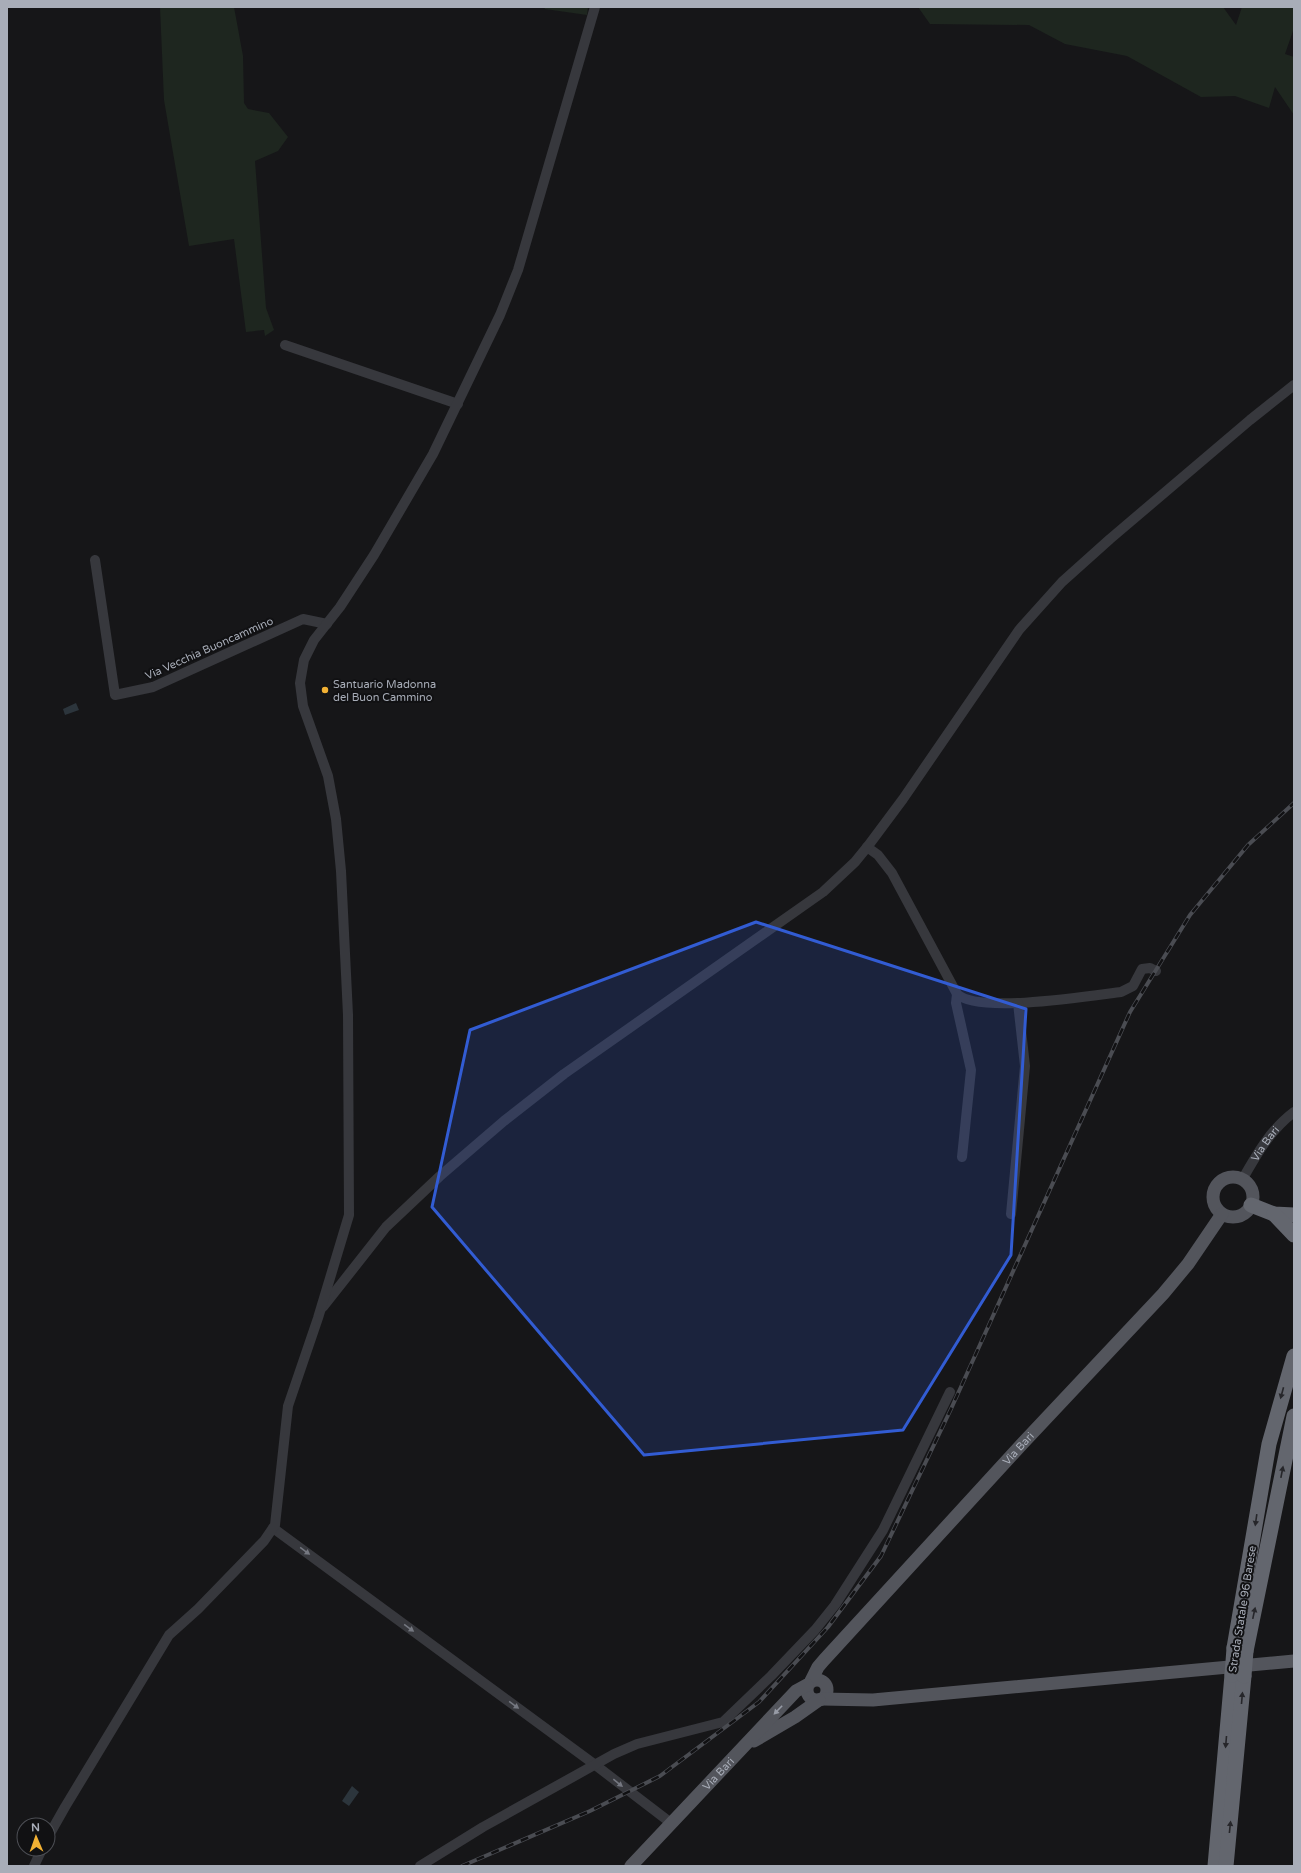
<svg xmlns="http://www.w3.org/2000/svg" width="1301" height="1873" viewBox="0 0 1301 1873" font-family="'Varela Round',sans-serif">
<rect width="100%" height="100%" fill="#161618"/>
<g fill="#1e261f">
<path d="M 160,7 L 234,7 L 243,56 L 244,103 L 248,109 L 269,113 L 288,137 L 278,151 L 255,161 L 266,308 L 274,330 L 265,336 L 264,330 L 246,332 L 234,239 L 189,246 L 164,100 Z"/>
<path d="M 544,7 L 588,7 L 587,15 L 545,9 Z"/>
<path d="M 918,7 L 1223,7 L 1236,25 L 1242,7 L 1294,7 L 1294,28 L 1285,54 L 1294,57 L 1294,115 L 1275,87 L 1269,108 L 1235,96 L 1201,97 L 1127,56 L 1065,44 L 1029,25 L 930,24 Z"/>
</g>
<g fill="#2c353c">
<path d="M 76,703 L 79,710 L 65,715 L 63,709 Z"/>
<path d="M 352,1786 L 359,1792 L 349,1806 L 342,1801 Z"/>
</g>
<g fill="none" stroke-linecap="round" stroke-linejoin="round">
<g stroke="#37383d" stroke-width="10">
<path d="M 285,345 L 458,404"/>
<path d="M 95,560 L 115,695 L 153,687 L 303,619 L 327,624"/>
<path d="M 867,847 L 878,855 L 892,873 L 957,994 C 978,1014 1090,996 1121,992 L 1133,986 L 1142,969 L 1150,968 L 1156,971"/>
<path d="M 957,994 L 956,1003 L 971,1070 L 962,1157"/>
<path id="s1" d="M 1242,1180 C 1257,1154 1270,1130 1294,1112"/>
<path d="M 1011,1214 L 1025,1066 L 1018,1003"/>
<path d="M 323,1307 L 386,1227 L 440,1176 L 504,1121 L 564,1074 L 823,892 L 855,862 L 868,846 L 903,799 L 1019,630 L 1062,582 L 1110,539 L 1250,420 L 1294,385"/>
<path d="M 273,1528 L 594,1764 L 671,1823"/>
<path d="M 48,1837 L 65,1807 L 169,1635 L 198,1609 L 264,1541 L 275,1525 L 288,1406 L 318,1318 L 349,1215 L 348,1015 L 341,871 L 336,819 L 328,776 L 303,706 L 300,683 L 304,660 L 314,640 L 340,607 L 374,555 L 433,454 L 500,315 L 518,270 L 595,7"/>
<path d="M 34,1866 L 42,1849"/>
<path d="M 420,1866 L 483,1827 L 614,1754 L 637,1744 L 723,1722 L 771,1676 L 815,1630 L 835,1605 L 883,1530 L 950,1392"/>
</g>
<g stroke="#53555c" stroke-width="13">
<circle cx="1233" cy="1197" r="20"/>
<circle cx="817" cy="1690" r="10"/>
<path id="s2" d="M 811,1681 L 818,1667 L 824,1660 L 1022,1444 L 1163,1294 L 1188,1264 L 1222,1214"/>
<path d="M 822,1699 L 873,1700 L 1294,1661"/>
<path d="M 754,1741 L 795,1717 L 819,1700"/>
<path id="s3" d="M 631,1866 L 796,1691 L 807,1685"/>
</g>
<g stroke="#63666e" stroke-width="15">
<path d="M 1251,1205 L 1274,1214 L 1294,1215"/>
<path d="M 1274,1214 L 1294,1235"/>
<path d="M 1234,1648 L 1269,1444 L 1294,1356"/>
<path d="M 1246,1651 L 1294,1416"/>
<path d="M 1215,1866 L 1232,1675"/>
<path d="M 1226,1866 L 1244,1676"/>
</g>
<defs>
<path id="rail" d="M 462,1866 L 590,1811 L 660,1776 L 759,1702 L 828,1627 L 881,1556 L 951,1409 L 1130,1012 L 1190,915 L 1248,845 L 1294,803"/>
</defs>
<use href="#rail" stroke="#4a4c52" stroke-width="4"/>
<use href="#rail" stroke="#111113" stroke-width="2.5" stroke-dasharray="8" stroke-linecap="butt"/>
<g stroke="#63666e" stroke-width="15">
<path d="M 1232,1675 L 1234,1648"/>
<path d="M 1244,1676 L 1246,1651"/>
</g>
</g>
<defs><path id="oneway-solid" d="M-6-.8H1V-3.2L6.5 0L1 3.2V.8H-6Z"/></defs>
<g fill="#26262a">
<use href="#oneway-solid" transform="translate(1282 1393) rotate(105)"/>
<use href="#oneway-solid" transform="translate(1282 1472) rotate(-79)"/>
<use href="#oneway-solid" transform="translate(1256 1520) rotate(98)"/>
<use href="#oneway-solid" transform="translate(1254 1613) rotate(-78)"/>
<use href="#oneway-solid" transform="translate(1242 1698) rotate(-85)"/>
<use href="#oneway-solid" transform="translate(1226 1742) rotate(95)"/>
<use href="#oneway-solid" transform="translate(1230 1827) rotate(-84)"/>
</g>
<g fill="#757881">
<use href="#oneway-solid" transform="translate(305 1551) rotate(36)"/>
<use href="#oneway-solid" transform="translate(409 1628) rotate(36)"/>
<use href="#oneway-solid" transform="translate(514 1705) rotate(36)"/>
<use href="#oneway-solid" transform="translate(618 1783) rotate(39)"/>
</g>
<use fill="#979ba6" href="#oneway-solid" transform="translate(778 1710) rotate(134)"/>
<path fill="#325cd3" fill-opacity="0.2" stroke="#325cd3" stroke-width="3" stroke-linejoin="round" d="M 756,922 L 1026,1009 L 1011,1255 L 903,1430 L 644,1455 L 432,1207 L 470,1030 Z"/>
<circle fill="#f2b134" stroke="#111113" stroke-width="1.5" cx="325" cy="690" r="4"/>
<g text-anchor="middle" stroke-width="4" stroke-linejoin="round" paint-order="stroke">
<g font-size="11" fill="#a8adb8" stroke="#111113">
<text transform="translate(209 648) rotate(-24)" y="4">Via Vecchia Buoncammino</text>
<text dy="4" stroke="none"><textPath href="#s1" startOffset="43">Via Bari</textPath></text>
<text dy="4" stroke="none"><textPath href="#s2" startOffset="312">Via Bari</textPath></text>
<text transform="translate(1242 1609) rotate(-81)" y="4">Strada Statale 96 Barese</text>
<text dy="4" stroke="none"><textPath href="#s3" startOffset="127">Via Bari</textPath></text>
</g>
<g font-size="11" fill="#a8adb8" stroke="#111113" text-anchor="start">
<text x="333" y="688">Santuario Madonna<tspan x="333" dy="13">del Buon Cammino</tspan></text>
</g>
</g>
<rect width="1301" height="1873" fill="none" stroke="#a8adb8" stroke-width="16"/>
<g transform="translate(36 1837) rotate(358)"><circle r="19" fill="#111113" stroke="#4d4f55"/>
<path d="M0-3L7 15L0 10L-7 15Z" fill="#f2b134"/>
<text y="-6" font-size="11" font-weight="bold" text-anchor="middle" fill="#a8adb8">N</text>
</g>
</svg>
